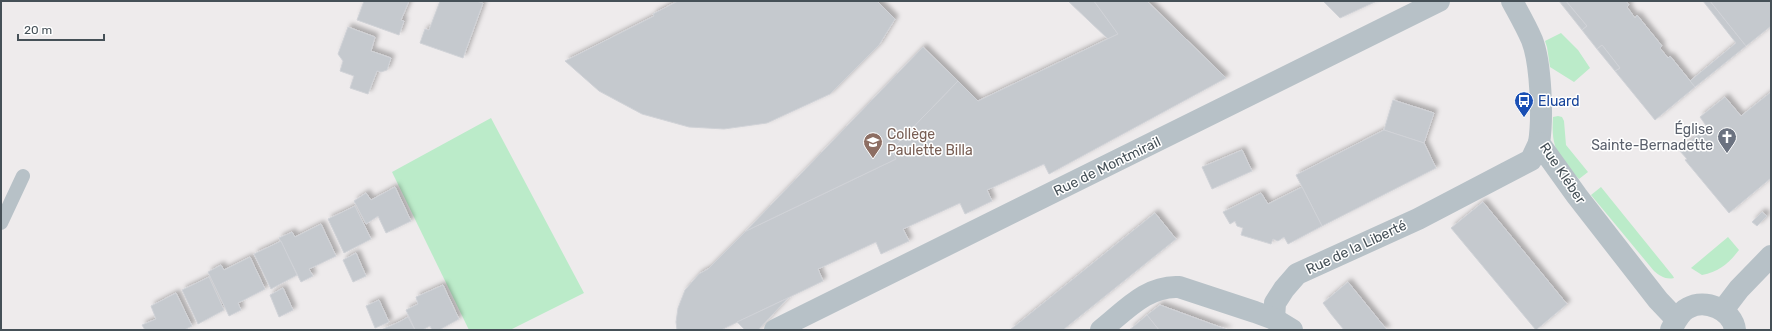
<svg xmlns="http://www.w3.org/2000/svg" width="1772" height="331" viewBox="0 0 1772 331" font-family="Rubik,sans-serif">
<defs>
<filter id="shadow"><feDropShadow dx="3.5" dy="-3.5" stdDeviation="2" flood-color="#0004"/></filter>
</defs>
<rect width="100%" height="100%" fill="#eeebec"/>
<g fill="#bbebc9">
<path d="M 1561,33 L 1578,50 L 1590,68 L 1574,82 L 1550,67 L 1547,47 L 1545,41 Z"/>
<path d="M 1558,116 L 1562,117 L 1564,121 L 1566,145 L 1588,172 L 1579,179 C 1558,156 1551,150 1553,117 Z"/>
<path d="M 491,118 L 584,293 L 510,330 L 469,330 L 392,172 Z"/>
<path d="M 1601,187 L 1673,276 L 1674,278 C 1666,280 1660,276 1654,271 L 1591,195 Z"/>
<path d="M 1728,237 L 1739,250 C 1729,263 1719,272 1702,275 L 1691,268 Z"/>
</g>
<g fill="#c5c9ce" stroke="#d0d2d7" filter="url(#shadow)">
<path d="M 364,1 L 409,1 L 401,20 L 404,21 L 399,35 L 357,20 Z"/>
<path d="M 440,1 L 476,1 L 483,3 L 463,58 L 420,43 L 425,29 L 429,30 Z"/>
<path d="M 678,1 L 877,1 L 895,19 L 879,45 L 830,94 L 767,123 L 724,129 L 689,127 L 642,114 L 599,91 L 565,61 L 654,16 L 653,14 Z"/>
<path d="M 1068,1 L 1094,1 L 1118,34 L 1108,39 Z"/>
<path d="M 1094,1 L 1147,1 L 1226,78 L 1049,174 L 1044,164 L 987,190 L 992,201 L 965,214 L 960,203 L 903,229 L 909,241 L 881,254 L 876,242 L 818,269 L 823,281 L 721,330 L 677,330 L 676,322 L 678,308 L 685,290 L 699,274 L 708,269 L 746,231 L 896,159 L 891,150 L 958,81 L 978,101 L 1118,34 Z"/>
<path d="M 1323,1 L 1377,1 L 1340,18 Z"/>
<path d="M 1559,1 L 1566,1 L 1587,26 L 1582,30 Z"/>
<path d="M 1566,1 L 1626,1 L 1629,5 L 1627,7 L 1635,18 L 1637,15 L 1662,46 L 1660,48 L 1668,58 L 1670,56 L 1695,87 L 1655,120 L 1615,71 L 1620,68 L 1602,45 L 1597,49 L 1582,30 L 1587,26 Z"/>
<path d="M 1703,1 L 1710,1 L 1746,46 L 1695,87 L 1690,81 L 1736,43 Z"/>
<path d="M 1710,1 L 1769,1 L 1771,3 L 1771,26 L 1746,46 Z"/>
<path d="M 348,27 L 375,37 L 371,51 L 391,58 L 387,70 L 381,72 L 377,71 L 368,94 L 350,88 L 354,76 L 340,71 L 343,61 L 338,54 Z"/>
<path d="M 1602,45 L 1620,68 L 1615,71 L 1597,49 Z"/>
<path d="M 923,47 L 958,81 L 891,150 L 896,159 L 746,231 Z"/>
<path d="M 1771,92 L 1771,178 L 1729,213 L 1685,160 L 1687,159 L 1679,150 L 1707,127 L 1700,117 L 1725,97 L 1741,116 Z"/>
<path d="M 1393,100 L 1434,113 L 1424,143 L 1384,130 Z"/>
<path d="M 1384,130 L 1424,143 L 1436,168 L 1322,226 L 1296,175 Z"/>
<path d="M 1242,150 L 1252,171 L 1212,189 L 1202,167 Z"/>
<path d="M 395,187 L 411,221 L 386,233 L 378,216 L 366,224 L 354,201 L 366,193 L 371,200 Z"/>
<path d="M 1302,187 L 1322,226 L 1288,244 L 1284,237 L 1278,241 L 1273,239 L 1271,244 L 1241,235 L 1243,228 L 1237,226 L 1235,221 L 1230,224 L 1223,212 L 1261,193 L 1268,204 Z"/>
<path d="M 1483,202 L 1567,304 L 1536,330 L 1451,228 Z"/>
<path d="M 355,206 L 371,239 L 344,253 L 328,219 Z"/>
<path d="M 1762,212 L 1767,216 L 1757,226 L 1752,222 Z"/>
<path d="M 1155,213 L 1176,239 L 1074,321 L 1063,330 L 1010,330 Z"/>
<path d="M 321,224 L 336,256 L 309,269 L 313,276 L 301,282 L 279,238 L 292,232 L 295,237 Z"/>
<path d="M 281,241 L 297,275 L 271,289 L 254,254 Z"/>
<path d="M 356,253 L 366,276 L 353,282 L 343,260 Z"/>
<path d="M 250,257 L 265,289 L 238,303 L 241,310 L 229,316 L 208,272 L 221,265 L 224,270 Z"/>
<path d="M 209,277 L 224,310 L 198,324 L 182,290 Z"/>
<path d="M 1348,282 L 1387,330 L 1344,330 L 1331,314 L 1323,303 Z"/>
<path d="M 443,285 L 459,319 L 439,330 L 432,330 L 430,326 L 422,330 L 415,330 L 406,310 L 418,304 L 416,297 Z"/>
<path d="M 283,288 L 293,310 L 279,317 L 270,295 Z"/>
<path d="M 176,293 L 192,326 L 184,330 L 145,330 L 142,325 L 156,319 L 151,306 Z"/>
<path d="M 788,298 L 758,330 L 745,330 L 737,322 Z"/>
<path d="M 379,300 L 389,322 L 375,328 L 366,306 Z"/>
<path d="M 1160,305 L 1228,330 L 1159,330 L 1147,315 Z"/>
<path d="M 1147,315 L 1159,330 L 1129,330 L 1133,327 Z"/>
<path d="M 408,317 L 415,330 L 381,330 L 399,322 Z"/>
</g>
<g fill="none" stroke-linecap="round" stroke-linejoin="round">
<path stroke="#b7c1c7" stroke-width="14" d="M 1,223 L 23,176"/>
<g stroke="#b7c1c7" stroke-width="22">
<path d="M 1512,1 C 1519,14 1526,26 1532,40 C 1541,63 1543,118 1539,143 L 1577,196 L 1658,300 L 1676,319"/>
<path d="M 1723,310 L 1739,289 L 1771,256"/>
<path d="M 1274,319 L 1275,303 L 1284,289 L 1297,274 L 1418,219 L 1506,173 L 1531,160 L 1539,143"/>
<path d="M 775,330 L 1439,1"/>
<path d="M 1101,330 C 1125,311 1147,285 1179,287 L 1255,312 L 1274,319 L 1292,330"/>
<path d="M 1671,330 C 1675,322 1680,312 1688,308 C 1705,298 1733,310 1735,330"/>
</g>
</g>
<defs>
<symbol id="bus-pin" viewBox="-11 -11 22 30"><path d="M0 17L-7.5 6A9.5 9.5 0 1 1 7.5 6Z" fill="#1a4fb4" stroke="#fff"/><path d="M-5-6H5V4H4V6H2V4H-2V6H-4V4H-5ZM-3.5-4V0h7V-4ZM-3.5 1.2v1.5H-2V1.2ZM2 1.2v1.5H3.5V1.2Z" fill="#fff"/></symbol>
<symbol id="church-pin" viewBox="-11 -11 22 30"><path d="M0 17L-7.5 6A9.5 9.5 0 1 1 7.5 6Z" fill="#6b7280" stroke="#fff"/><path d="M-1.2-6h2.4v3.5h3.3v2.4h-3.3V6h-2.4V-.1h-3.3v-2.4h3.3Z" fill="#fff"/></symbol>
<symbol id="school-pin" viewBox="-11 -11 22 30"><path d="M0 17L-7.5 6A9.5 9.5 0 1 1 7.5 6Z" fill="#8d6e63" stroke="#fff"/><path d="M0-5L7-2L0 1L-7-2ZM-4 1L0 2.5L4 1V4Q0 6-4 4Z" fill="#fff"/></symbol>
</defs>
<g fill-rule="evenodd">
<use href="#bus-pin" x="1513" y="90" width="22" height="30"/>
<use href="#church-pin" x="1716" y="126" width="22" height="30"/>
<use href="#school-pin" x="862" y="131" width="22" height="30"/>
</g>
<g text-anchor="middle" stroke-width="3" stroke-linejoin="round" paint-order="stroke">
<g font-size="14" fill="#164399" stroke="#fff" text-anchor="start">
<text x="1538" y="106">Eluard</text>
</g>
<g font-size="14" fill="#5b616d" stroke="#fff" text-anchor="end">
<text x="1713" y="134">Église<tspan x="1713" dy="16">Sainte-Bernadette</tspan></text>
</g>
<g font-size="14" fill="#785e54" stroke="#fff" text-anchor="start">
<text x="887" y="139">Collège<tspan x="887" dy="16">Paulette Billa</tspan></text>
</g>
<g font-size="14" fill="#455057" stroke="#fff">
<text transform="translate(1107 166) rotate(-26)" y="5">Rue de Montmirail</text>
<text transform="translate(1563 173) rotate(56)" y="5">Rue Kléber</text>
<text transform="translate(1356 247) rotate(-25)" y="5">Rue de la Liberté</text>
</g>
</g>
<rect width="1772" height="331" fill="none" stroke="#455057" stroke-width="4"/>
<path d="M18 34v6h86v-6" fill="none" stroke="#455057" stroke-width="2"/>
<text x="24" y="34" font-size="12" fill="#455057" stroke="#ffffff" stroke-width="3" paint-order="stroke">20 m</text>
</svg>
